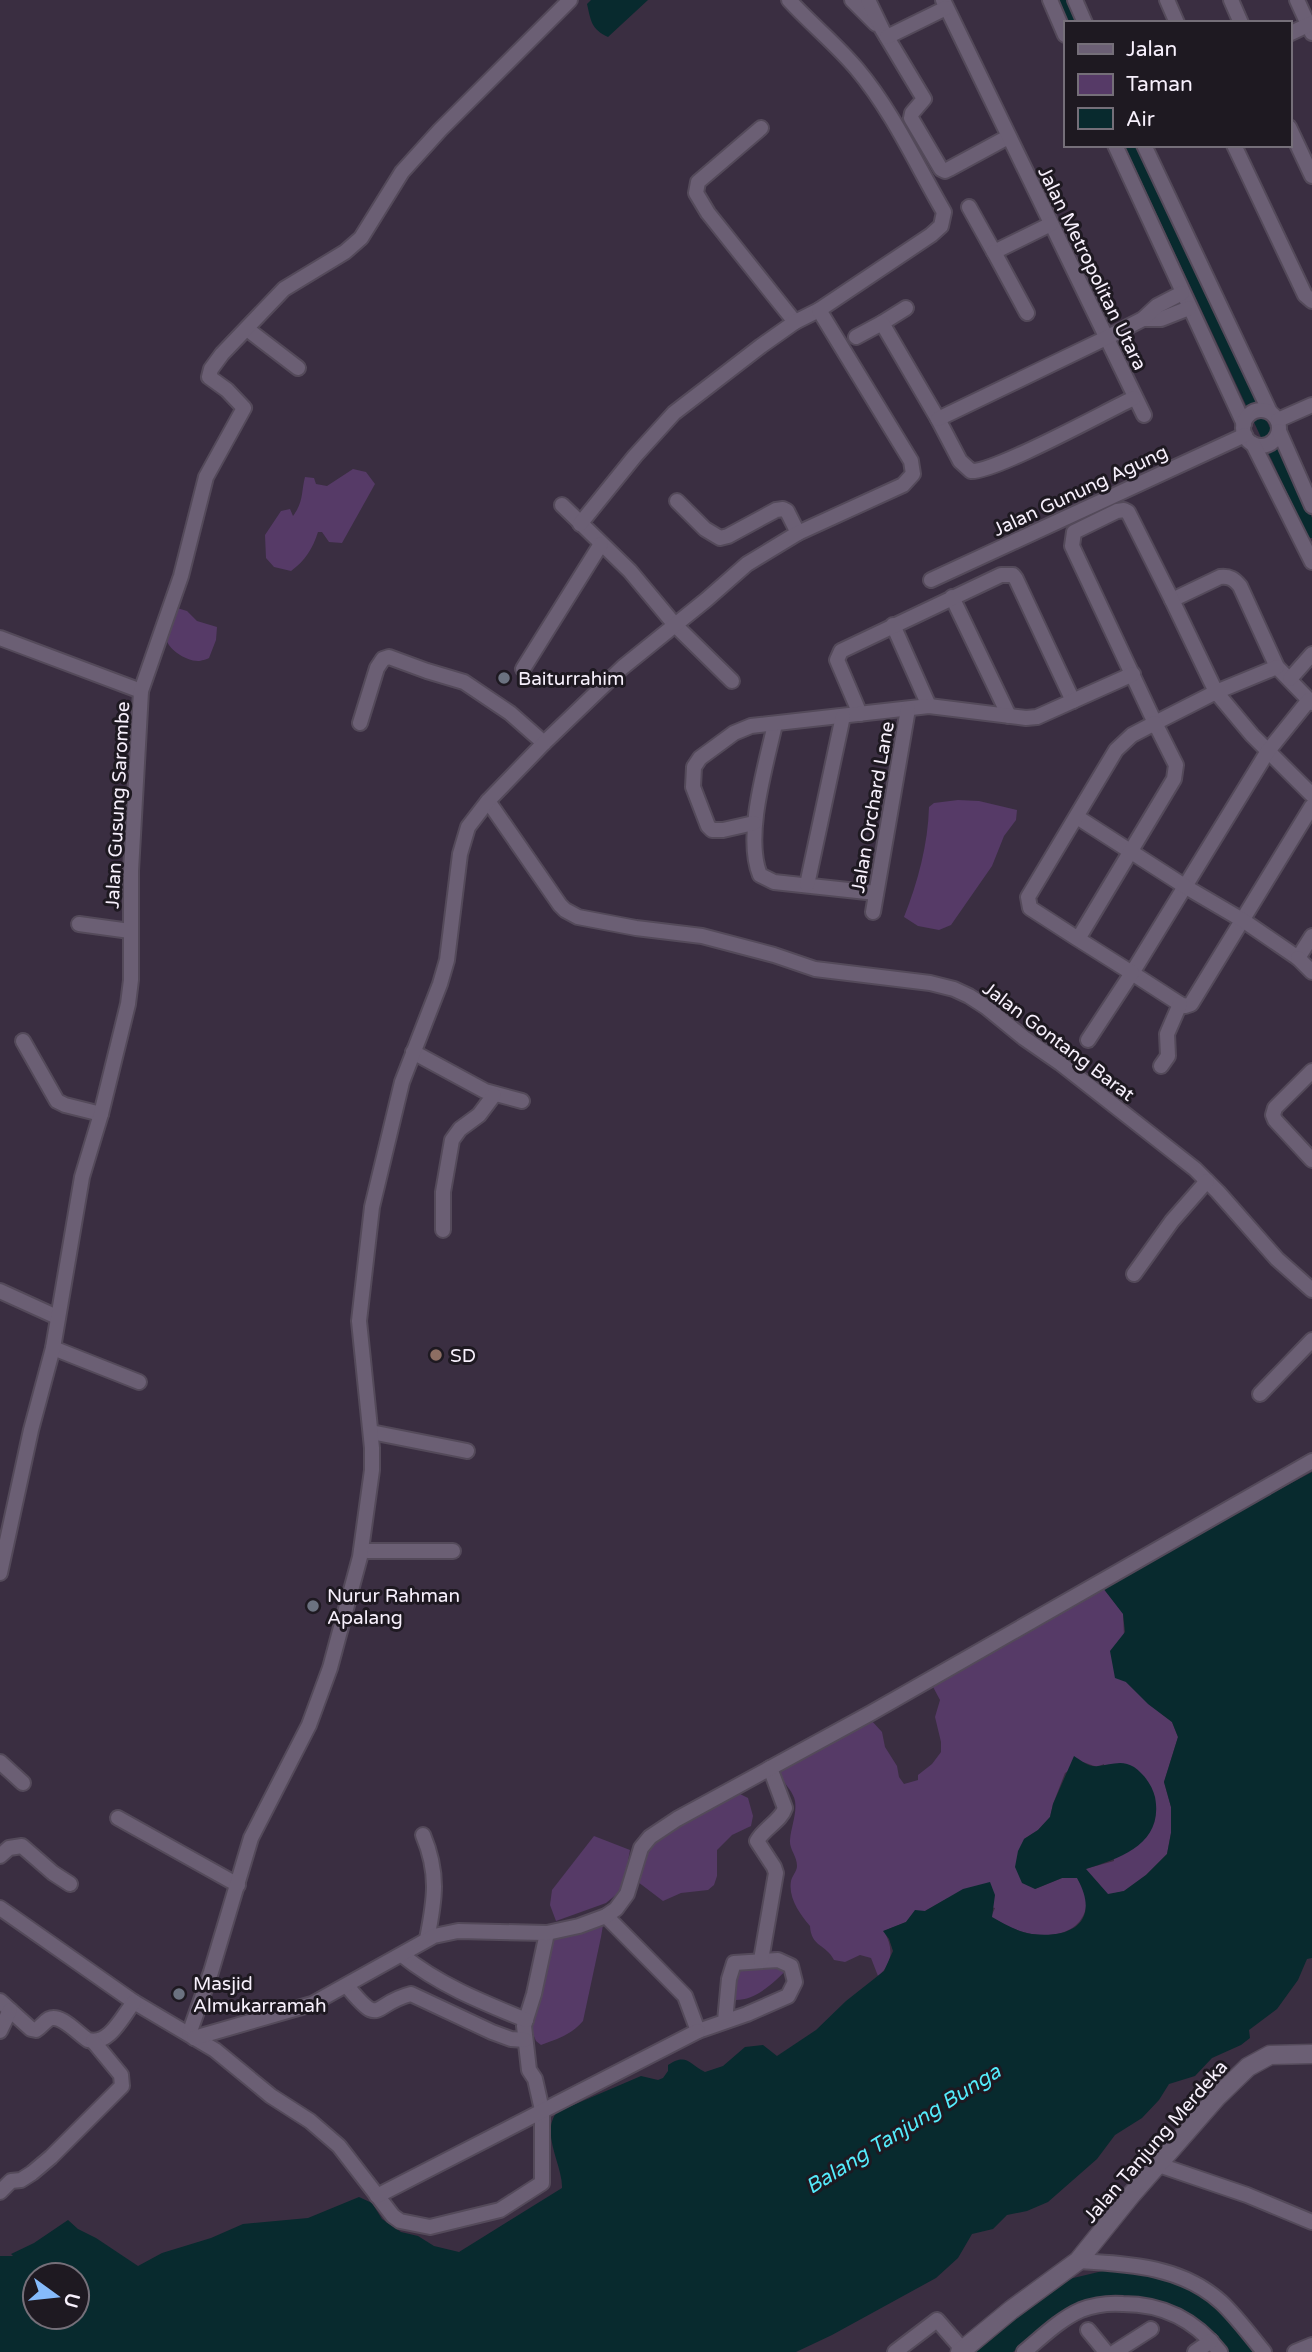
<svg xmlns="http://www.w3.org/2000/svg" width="1312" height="2352" viewBox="0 0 1312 2352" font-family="'Varela Round',sans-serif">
<rect width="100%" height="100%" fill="#3a2e41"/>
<g fill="#563a67">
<path d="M 353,469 L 366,472 L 375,484 L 342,543 L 329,542 L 322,532 L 318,532 C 313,548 305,561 291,571 L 274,567 L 266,558 L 265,535 L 281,511 L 290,509 L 293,516 C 304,501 301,492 305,477 L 314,478 L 316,484 L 327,486 Z"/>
<path d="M 177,608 L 187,611 L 197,621 L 217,627 L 216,640 L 209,658 C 207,659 201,661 198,661 C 186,661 164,648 166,634 C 167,626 173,616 177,608 Z"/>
<path d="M 958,800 L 979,801 L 1017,810 L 1016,820 L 1004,836 L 992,866 L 951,925 L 939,930 L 918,926 L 904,917 C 918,882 928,844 929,807 L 934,803 Z"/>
<path d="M 1103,1588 L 1123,1613 L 1126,1682 L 1149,1704 L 1172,1722 L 1178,1737 L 1164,1782 L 1171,1807 L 1171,1833 L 1167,1854 L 1146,1875 L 1124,1891 L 1108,1895 L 1085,1869 L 1114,1861 L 1104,1764 L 1097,1767 L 1083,1762 L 1065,1773 L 1053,1804 L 1050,1817 L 1038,1830 L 1024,1839 L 1035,1889 L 1062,1878 L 1077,1877 C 1079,1882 1083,1887 1085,1892 C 1087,1899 1087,1907 1084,1914 C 1075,1935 1048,1938 1027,1933 C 1014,1930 1003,1924 991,1917 L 995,1908 L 948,1898 L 925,1911 L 915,1911 L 906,1922 L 884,1931 C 893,1947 894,1963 878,1976 L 871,1958 L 860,1955 L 845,1962 L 834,1960 C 826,1944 811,1947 810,1926 C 800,1914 788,1898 791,1881 C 792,1876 797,1871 797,1866 C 797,1856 789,1849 790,1840 C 791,1827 797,1814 795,1801 C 793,1790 780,1780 776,1768 L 871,1720 L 882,1732 L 885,1747 L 897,1766 L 899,1777 L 904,1784 L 918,1780 L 918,1775 L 932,1764 L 941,1752 L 941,1742 L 935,1717 L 940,1700 L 932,1685 Z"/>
<path d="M 742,1789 L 740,1794 L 748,1798 L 753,1816 L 751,1826 L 732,1835 L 717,1850 L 717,1876 L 714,1885 L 708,1890 L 681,1893 L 663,1901 L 638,1882 L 643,1847 Z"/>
<path d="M 594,1836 L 630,1850 L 623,1889 L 606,1903 L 556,1921 L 550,1905 L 552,1890 Z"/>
<path d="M 596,1920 L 603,1925 L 601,1937 L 583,2021 C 571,2035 557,2039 541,2045 L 536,2041 L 528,2022 L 548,1937 Z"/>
<path d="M 775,1951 C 785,1952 786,1959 788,1968 C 775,1982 756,2000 736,2000 L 733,1994 L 738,1960 Z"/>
</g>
<g fill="#082a2e" fill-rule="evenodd">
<path d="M 591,0 L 648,0 L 608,37 C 591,29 591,21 587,4 Z"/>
<path d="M 1312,1472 L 1312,1958 L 1307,1959 L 1298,1980 L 1277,2009 L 1249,2030 L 1250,2038 L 1241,2045 L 1212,2058 L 1195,2076 L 1169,2084 L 1159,2100 L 1142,2118 L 1115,2135 L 1097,2159 L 1048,2202 L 1027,2211 L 1007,2215 L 993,2229 L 972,2234 L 958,2258 L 936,2278 L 832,2335 L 796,2352 L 0,2352 L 0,2256 L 13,2256 L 11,2254 L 34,2243 L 68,2220 L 78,2229 L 96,2238 L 138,2266 L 162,2253 L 211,2238 L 243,2224 L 308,2218 L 359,2197 L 372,2203 L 382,2219 L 401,2232 L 418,2236 L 434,2246 L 459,2252 L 562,2188 C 563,2166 540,2133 557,2112 L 641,2076 L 658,2080 L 663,2078 L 668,2071 L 668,2065 C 687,2052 690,2065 705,2072 L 723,2066 L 745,2047 L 763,2045 L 777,2056 L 816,2030 L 846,2001 L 884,1971 L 893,1951 L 889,1939 L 883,1931 L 906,1922 L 915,1910 L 925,1911 L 963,1889 L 990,1882 L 995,1895 L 992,1917 C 1004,1924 1018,1932 1032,1934 C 1075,1939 1100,1919 1077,1878 L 1062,1878 L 1035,1889 L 1022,1883 L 1015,1867 L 1018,1851 L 1024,1839 L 1038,1830 L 1050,1817 L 1053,1804 L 1074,1756 C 1080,1760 1090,1768 1098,1766 C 1110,1765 1122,1759 1134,1767 C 1144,1774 1152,1785 1155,1797 C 1164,1843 1122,1858 1086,1869 L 1108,1894 L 1124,1891 L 1146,1875 L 1167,1854 L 1171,1833 L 1171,1807 L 1164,1782 L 1178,1737 L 1172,1722 L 1148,1704 L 1126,1682 L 1115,1678 L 1110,1651 L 1125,1632 L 1123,1614 L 1103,1588 L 1176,1545 ZM 35,2275 L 77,2275 L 77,2317 L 35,2317 Z"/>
<path d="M 1111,2269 L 1163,2276 L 1201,2296 L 1221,2307 L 1258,2352 L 1227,2352 C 1199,2316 1161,2295 1115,2297 C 1102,2297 1085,2299 1073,2305 C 1051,2316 1030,2336 1013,2352 L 973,2352 L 1006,2321 L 1065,2280 Z"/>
</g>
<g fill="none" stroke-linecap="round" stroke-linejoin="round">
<g stroke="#082a2e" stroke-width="12">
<path d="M 1064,0 L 1074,23"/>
<path d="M 1131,145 L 1312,532"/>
</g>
<defs>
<g id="minor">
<path d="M 852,0 L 876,24"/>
<path d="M 868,0 L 882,29 L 924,99 L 912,113 L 911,118 L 941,169 L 945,171 L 949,169 L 1008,137"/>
<path d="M 943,0 L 1144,415"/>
<path d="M 1050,0 L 1065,35"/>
<path d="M 1075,0 L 1085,23"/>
<path d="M 1167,0 L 1177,23"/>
<path d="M 1231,0 L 1241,23"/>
<path d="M 1297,0 L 1312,33"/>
<path d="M 1289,34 L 1312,23"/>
<path d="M 887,37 L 946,8"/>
<path d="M 1289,127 L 1312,176"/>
<path d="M 761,128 L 698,182 L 696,193 L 708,213 L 795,322"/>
<path d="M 1115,145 L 1244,424"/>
<path d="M 1144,145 L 1270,412"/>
<path d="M 1234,145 L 1305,295 L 1312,301"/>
<path d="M 969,207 L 994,252 L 1051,224"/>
<path d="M 994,252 L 1027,313"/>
<path d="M 1143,319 L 1161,319 L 1189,308"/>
<path d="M 882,323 L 906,308"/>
<path d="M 247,329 L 298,368"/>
<path d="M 856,337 L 882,323 L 938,419 L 960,461 L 971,471 C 994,473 1106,411 1134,398"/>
<circle cx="1261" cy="428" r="18"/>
<path d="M 938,419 L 1106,338 L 1143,319 L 1157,306 L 1182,293"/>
<path d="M 1278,420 L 1312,405"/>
<path d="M 1279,431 L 1312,506"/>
<path d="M 1253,444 L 1312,562"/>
<path d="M 677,501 L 705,529 L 720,538 L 728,536 L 776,510 L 783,509 L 787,511 L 798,533"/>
<path d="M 562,505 L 630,571 L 675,625 L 732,681"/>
<path d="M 580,524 L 635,456 L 674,413 L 761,346 L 795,322 L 819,310"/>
<path d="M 931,580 L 1245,435"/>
<path d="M 952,597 L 1009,716"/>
<path d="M 1172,600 L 1220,577 C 1230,576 1234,579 1240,586 L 1277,667 L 1312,703"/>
<path d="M 893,625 L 929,706"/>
<path d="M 0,638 L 141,691"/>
<path d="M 1277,667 L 1216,692 L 1155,723 L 1072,546 L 1074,532 L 1117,511 L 1124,510 L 1128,512 L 1172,600 L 1216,692 L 1252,735 L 1312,795"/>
<path d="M 523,669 L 601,544"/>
<path d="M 1290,679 L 1312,654"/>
<path d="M 1309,700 L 1268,751 L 1132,973 L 1180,1004 L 1185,1006 L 1191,1004 L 1312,806"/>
<path d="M 860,714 L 837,660 L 841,651 L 1001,575 L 1013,575 L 1016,579 L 1073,701"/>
<path d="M 360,723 L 377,668 L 383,659 L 389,657 L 427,671 L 464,682 L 510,713 L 544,743"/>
<path d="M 775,724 C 766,765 744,836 760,875 L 774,882 L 876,893"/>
<path d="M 488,801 L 560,905 L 565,910 L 578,917 L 636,928 L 702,936 L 774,955 L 815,969 L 930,983 L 954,989 L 969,996 L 986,1007 L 1024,1038 L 1060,1063 L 1195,1169 L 1218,1192 L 1277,1259 L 1312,1290"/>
<path d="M 1077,817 L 1186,887 L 1244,921 L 1298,958 L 1312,936"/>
<path d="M 754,823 L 723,830 L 712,830 L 708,826 L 693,787 L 694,767 L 700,758 L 734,733 L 751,726 L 929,706 L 1026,718 L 1037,717 L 1133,674"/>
<path d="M 807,885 L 843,716"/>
<path d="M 873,912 L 908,709"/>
<path d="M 79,924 L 130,931"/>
<path d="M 1078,939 L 1030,908 L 1028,897 L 1116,750 L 1132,735 L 1155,723 L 1176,765 L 1174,779 L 1078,939 L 1132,973 L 1088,1040"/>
<path d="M 1298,958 L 1312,972"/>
<path d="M 23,1041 L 57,1101 L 65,1105 L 101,1114"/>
<path d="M 413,1052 L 485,1091 L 522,1101"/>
<path d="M 1161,1066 L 1168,1056 L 1167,1034 L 1180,1004"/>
<path d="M 1312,1071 L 1275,1108 L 1273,1115 L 1275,1120 L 1312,1160"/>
<path d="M 443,1230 L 443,1192 L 452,1140 L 460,1129 L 479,1115 L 494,1095"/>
<path d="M 1134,1274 L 1172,1221 L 1207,1181"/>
<path d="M 0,1291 L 57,1317"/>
<path d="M 53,1348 L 139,1382"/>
<path d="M 1260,1394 L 1312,1340"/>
<path d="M 371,1432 L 467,1451"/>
<path d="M 361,1551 L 453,1551"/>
<path d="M 0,1573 L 31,1430 L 53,1348 L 82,1177 L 101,1114 L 128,1004 L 131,980 L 131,871 L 141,691 L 181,576 L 206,477 L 244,408 L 227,390 L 209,377 L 211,369 L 222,354 L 284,289 L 345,252 L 361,238 L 402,172 L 440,130 L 570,0"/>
<path d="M 0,1762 L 23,1783"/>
<path d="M 118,1818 L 238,1885"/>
<path d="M 423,1835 C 439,1873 435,1899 427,1939"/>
<path d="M 0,1856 L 9,1848 L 22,1846 L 53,1873 L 70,1884"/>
<path d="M 0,1908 L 134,2002 L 215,2050 L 271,2096 L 310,2121 L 339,2146 L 393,2216 L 400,2221 L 430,2227 L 500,2210 L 542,2183 L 542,2110 L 535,2079 L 529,2070 L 524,2026 L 534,1994 L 547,1933"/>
<path d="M 606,1916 L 685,1996 L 698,2031 L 747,2014 L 788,1996 L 795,1982 L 791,1966 L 778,1960 L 734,1963 L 729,1979 L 725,2021"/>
<path d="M 402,1955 C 439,1985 482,2002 526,2020"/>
<path d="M 761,1960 L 776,1873 L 774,1867 L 757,1841 C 764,1828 781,1821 785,1808 L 770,1768"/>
<path d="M 347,1986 C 382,2029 371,2004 411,1994 L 492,2032 L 511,2039 L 525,2040"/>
<path d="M 0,2001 L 31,2029 L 36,2030 C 41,2027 44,2022 49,2019 C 61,2013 78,2034 88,2040 C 109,2046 122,2017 134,2002"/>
<path d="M 0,2031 L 10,2010"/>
<path d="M 189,2034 L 211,1972 L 251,1838 L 309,1725 L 330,1668 L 360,1557 L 372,1470 L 372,1448 L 359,1321 L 372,1207 L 402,1082 L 440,984 L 447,960 L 460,854 L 468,827 L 488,801 L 544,743 L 623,667 L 706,600 L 747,564 L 798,533 L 903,485 L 913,474 L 911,461 L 819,310 L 931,235 L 941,226 L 944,212 C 916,164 893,112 857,69 C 836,44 811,24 789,0"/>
<path d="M 194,2038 L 312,2004 L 434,1936 L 458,1931 L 547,1933 L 579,1926 L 606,1916 L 616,1909 L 627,1894 L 641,1848 L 650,1837 L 677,1819 L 871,1713 L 1312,1461"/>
<path d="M 1159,2165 L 1247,2195 L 1312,2222"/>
<path d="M 0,2192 L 11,2181 L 21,2180 L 32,2173 L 51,2157 L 122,2086 L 121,2075 L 93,2041"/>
<path d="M 377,2196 L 698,2031"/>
<path d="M 1078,2261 C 1129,2264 1181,2266 1221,2302 C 1237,2317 1250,2335 1264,2352"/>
<path d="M 1088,2330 L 1106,2352"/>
<path d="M 895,2352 L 937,2320 L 963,2350"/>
<path d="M 1024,2352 C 1041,2338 1060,2319 1081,2310 C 1094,2305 1109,2303 1123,2304 C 1164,2304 1195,2320 1220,2352"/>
<path d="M 1115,2352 L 1151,2329"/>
<path d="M 1195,2352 L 1211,2341"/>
<path d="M 1295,2352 L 1312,2345"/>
</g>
<path id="tertiary" d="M 960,2352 L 1011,2310 L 1078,2261 L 1132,2194 L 1216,2098 L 1248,2067 L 1270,2055 L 1312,2054"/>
</defs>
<use href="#minor" stroke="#544a5a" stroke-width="18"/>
<use href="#tertiary" stroke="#544a5a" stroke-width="21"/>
<use href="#minor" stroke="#6b5f74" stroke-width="14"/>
<use href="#tertiary" stroke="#6b5f74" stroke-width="18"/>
</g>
<g fill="#6b7280" stroke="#1e1921" stroke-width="2.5">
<circle cx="504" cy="678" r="7"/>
<circle cx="313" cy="1606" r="7"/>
<circle cx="179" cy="1994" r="7"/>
</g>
<circle fill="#8d6e63" stroke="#1e1921" stroke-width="2.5" cx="436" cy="1355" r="7"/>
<g text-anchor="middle" stroke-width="6" stroke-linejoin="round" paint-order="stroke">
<g font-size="19" fill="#f7f0fc" stroke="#1e1921">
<text transform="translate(1093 268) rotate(64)" y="7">Jalan Metropolitan Utara</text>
<text transform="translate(1080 490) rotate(-25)" y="7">Jalan Gunung Agung</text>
<text transform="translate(117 805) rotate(-87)" y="7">Jalan Gusung Sarombe</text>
<text transform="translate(872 807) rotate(-80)" y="7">Jalan Orchard Lane</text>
<text transform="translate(1059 1041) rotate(37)" y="7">Jalan Gontang Barat</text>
<text transform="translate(1155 2141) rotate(-49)" y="7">Jalan Tanjung Merdeka</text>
</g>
<g font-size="19" fill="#f7f0fc" stroke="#1e1921" text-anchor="start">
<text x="518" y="685">Baiturrahim</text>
<text x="450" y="1362">SD</text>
<text x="327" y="1602">Nurur Rahman<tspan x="327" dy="22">Apalang</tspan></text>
<text x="193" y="1990">Masjid<tspan x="193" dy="22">Almukarramah</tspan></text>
</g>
<g font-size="21" font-style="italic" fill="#54ebfb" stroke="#1e1921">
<text transform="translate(903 2129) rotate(-32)" y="7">Balang Tanjung Bunga</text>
</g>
</g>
<rect x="1064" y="21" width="228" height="126" fill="#1e1921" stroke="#756f79" stroke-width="2"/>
<rect x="1078" y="44" width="35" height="10" fill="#6b5f74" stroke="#756f79" stroke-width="2"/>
<text x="1126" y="56" font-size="21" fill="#f7f0fc">Jalan</text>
<rect x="1078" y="74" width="35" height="21" fill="#563a67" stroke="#756f79" stroke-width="2"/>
<text x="1126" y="91" font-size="21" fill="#f7f0fc">Taman</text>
<rect x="1078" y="108" width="35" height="21" fill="#082a2e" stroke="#756f79" stroke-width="2"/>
<text x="1126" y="126" font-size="21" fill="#f7f0fc">Air</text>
<g transform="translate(56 2296) rotate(105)"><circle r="33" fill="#1e1921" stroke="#756f79" stroke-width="2"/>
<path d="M0-5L12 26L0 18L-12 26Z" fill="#86bbfb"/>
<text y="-10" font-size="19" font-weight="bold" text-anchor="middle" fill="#f7f0fc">U</text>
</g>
</svg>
